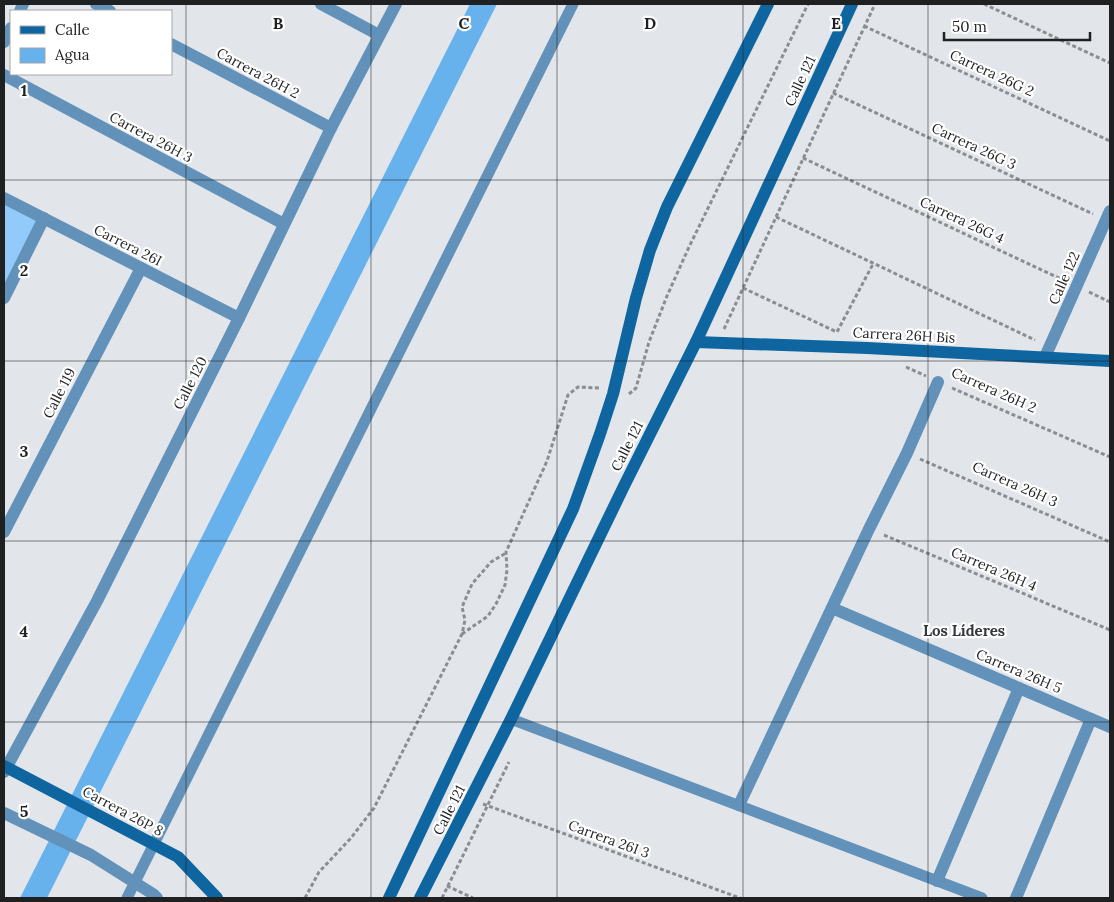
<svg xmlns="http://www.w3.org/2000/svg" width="1114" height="902" viewBox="0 0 1114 902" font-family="Lora,serif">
<rect width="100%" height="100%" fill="#e2e6ea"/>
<path fill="#92cafa" d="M 4,198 L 44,218 L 4,298 Z"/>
<path fill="#67b1ed" d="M 470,4 L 497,4 L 47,898 L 20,898 Z"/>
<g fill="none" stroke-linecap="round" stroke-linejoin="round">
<g stroke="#8b8e91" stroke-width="3" stroke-dasharray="4 2.5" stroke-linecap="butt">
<path d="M 984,4 L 1110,63"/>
<path d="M 864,26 L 1110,141"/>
<path d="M 833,93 L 1093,214"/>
<path d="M 803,158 L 1063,280"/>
<path d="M 776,217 L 1035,340"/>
<path d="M 743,288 L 837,332 L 873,264"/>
<path d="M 1089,292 L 1110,302"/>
<path d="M 724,329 L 875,4"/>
<path d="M 906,367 L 926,376"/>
<path d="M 952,388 L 1110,457"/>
<path d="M 629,394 L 636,388 L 649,342 L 667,296 L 689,247 L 808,4"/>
<path d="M 920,459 L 1110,542"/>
<path d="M 884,535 L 1110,630"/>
<path d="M 462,634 L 488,616 L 496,604 L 505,585 L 507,570 L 506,552 L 547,461 L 568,395 L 578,387 L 600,388"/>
<path d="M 483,804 L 740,898"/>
<path d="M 447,886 L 473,898"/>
<path d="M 305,898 L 319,872 L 351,838 L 374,808 L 462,634 L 465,620 L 462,607 L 472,584 L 491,562 L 506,553"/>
<path d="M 442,898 L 509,762"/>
</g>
<g stroke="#6291b9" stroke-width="11">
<path d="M 511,719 L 982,898"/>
<path d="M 127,898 L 573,4"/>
</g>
<g stroke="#6291b9" stroke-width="12">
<path d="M 96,4 L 110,11"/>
<path d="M 321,4 L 379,35"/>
<path d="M 20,11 L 23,4"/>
<path d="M 4,42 L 11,28"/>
<path d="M 171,44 L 331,128"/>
<path d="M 4,75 L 284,224"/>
<path d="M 4,198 L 239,318"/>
<path d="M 4,298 L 44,218"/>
<path d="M 1045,357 L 1110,211"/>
<path d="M 4,532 L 141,268"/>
<path d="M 832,608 L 1110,727"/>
<path d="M 4,772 L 97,601 L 239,318 L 331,128 L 396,4"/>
<path d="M 739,805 L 869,529 L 907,453 L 938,382"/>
<path d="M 4,813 L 91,855 L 153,894 L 157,898"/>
<path d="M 937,881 L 1019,688"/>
<path d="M 1016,898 L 1091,719"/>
</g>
<g stroke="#0e659f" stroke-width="12">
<path d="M 696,342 L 867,348 L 1110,361"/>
<path d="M 4,766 L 178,857 L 217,898"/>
<path d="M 389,898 L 573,509 L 600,434 L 613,394 L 636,298 L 650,250 L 667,207 L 768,4"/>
<path d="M 420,898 L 511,719 L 624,486 L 696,342 L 852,4"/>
</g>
</g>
<path fill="none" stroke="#1f2022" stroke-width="1" stroke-opacity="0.55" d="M 186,4 L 186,898M 371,4 L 371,898M 557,4 L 557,898M 743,4 L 743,898M 928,4 L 928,898M 4,180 L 1110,180M 4,361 L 1110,361M 4,541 L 1110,541M 4,722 L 1110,722"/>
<g text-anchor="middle" stroke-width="4.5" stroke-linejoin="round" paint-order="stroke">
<g font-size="14" fill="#1f2022" stroke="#fff">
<text transform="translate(258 73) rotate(28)" y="5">Carrera 26H 2</text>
<text transform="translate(992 73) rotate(25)" y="5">Carrera 26G 2</text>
<text transform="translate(800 81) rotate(-65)" y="5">Calle 121</text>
<text transform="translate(151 137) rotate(28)" y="5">Carrera 26H 3</text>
<text transform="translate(974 146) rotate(25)" y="5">Carrera 26G 3</text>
<text transform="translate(962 220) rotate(25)" y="5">Carrera 26G 4</text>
<text transform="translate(128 245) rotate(27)" y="5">Carrera 26I</text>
<text transform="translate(1064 278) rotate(-66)" y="5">Calle 122</text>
<text transform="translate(904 335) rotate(3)" y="5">Carrera 26H Bis</text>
<text transform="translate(190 383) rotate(-63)" y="5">Calle 120</text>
<text transform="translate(994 390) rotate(24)" y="5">Carrera 26H 2</text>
<text transform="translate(59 393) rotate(-63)" y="5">Calle 119</text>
<text transform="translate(627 446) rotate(-63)" y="5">Calle 121</text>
<text transform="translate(1015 484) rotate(24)" y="5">Carrera 26H 3</text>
<text transform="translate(994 569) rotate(23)" y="5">Carrera 26H 4</text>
<text transform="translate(1019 671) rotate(23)" y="5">Carrera 26H 5</text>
<text transform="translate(449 810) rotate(-63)" y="5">Calle 121</text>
<text transform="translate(123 811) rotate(28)" y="5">Carrera 26P 8</text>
<text transform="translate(609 839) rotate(20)" y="5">Carrera 26I 3</text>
</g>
<g font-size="15" font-weight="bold" fill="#34383b" stroke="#fff">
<text x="964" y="636">Los Líderes</text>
</g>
</g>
<g font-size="16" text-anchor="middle" font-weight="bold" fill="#1f2022" stroke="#fff" stroke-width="4.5" stroke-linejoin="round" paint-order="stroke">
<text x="278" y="29">B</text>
<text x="464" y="29">C</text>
<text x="650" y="29">D</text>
<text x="836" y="29">E</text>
<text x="24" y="96">1</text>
<text x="24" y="276">2</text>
<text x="24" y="457">3</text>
<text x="24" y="637">4</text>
<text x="24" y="817">5</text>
</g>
<rect width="1114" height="902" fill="none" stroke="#1f2022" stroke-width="10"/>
<rect x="10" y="10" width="162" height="65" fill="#ffffff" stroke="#a5a6a7"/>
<rect x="20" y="26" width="25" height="8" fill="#0e659f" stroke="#a5a6a7"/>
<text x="55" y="35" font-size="15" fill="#1f2022">Calle</text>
<rect x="20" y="48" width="25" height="15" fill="#67b1ed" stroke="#a5a6a7"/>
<text x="55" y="60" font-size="15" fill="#1f2022">Agua</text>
<path d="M944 32v8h146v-8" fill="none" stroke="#1f2022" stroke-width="2.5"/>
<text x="952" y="32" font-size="15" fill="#1f2022" stroke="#ffffff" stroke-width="4" paint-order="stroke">50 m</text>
</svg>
